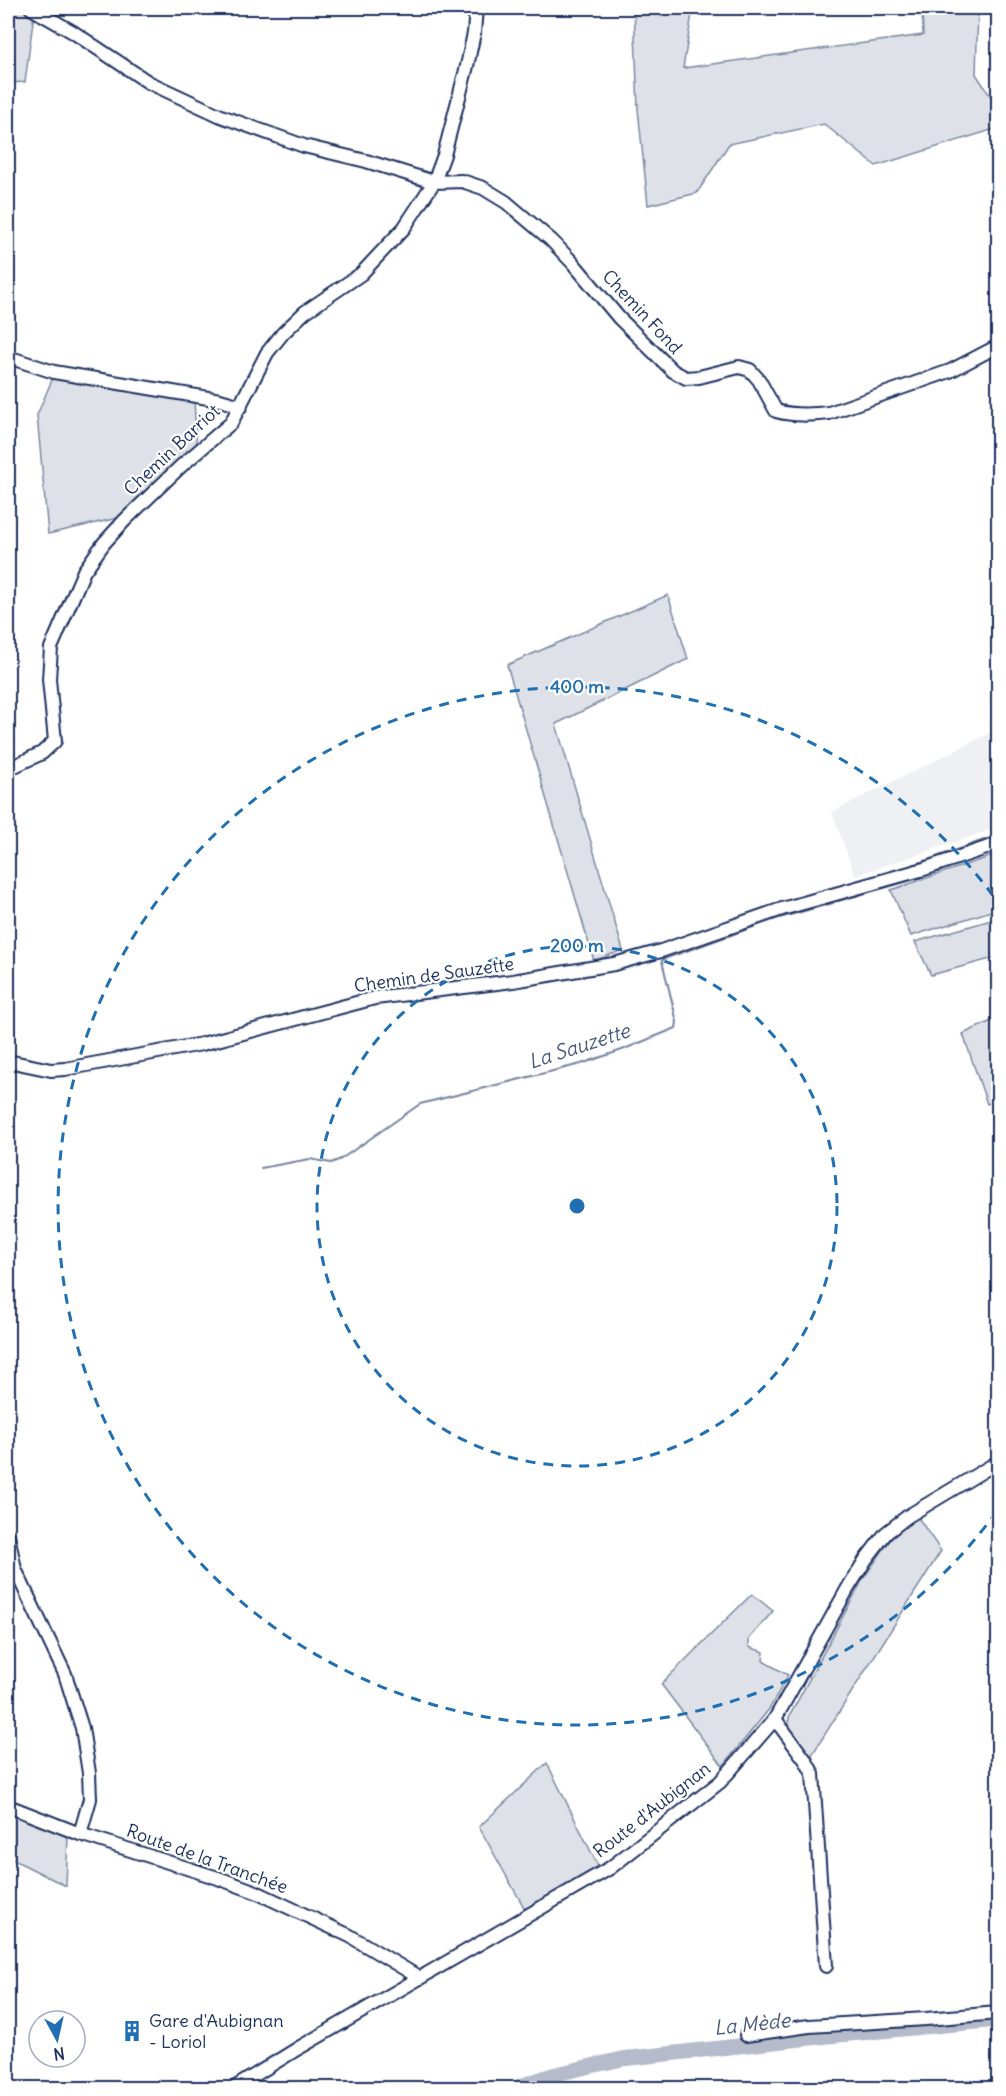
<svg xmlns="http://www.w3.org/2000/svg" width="1006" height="2096" viewBox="0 0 1006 2096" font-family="Delius,sans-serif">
<rect width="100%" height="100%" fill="#fff"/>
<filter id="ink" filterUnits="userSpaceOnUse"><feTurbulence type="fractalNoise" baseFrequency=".0167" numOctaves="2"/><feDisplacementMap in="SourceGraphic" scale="12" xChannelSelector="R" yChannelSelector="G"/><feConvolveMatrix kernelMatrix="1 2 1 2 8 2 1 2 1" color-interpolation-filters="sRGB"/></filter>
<g filter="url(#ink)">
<path fill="#eff0f4" d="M 998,729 L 998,827 L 855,876 L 832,812 Z"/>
<g fill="#dee1e7" stroke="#7c88a2" stroke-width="1.5">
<path d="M 8,8 L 23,8 L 34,14 L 25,82 L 8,83 Z"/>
<path d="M 634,8 L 693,8 L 683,68 L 923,35 L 922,8 L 978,8 L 976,74 L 991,97 L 998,98 L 998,128 L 876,166 L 824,124 L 729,144 L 697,193 L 648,205 L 638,109 Z"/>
<path d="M 54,375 L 194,401 L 197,448 L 122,517 L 48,534 L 37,415 Z"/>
<path d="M 668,595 L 688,659 L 556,724 L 623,950 L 594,961 L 507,665 Z"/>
<path d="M 998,854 L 998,909 L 911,936 L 891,890 Z"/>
<path d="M 998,918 L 998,957 L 931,975 L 915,942 Z"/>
<path d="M 998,1018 L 998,1100 L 987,1104 L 963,1034 Z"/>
<path d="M 917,1516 L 941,1551 L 810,1758 L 789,1728 L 789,1717 L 863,1579 L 890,1540 Z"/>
<path d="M 752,1594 L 773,1611 L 749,1639 L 749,1647 L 764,1652 L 763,1661 L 788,1675 L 770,1708 L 723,1766 L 661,1684 Z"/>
<path d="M 547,1763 L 599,1868 L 526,1911 L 479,1827 Z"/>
<path d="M 8,1811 L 68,1837 L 66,1886 L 8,1857 Z"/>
</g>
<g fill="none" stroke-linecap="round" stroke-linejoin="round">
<g stroke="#77839f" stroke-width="2">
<path d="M 902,869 L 998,835"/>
<path d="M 838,901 L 919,878 L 998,851"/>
<path d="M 261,1168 L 310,1159 L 331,1163 L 341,1159 L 420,1104 L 581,1064 L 622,1050 L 676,1028 L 677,1022 L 662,961 L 664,959 L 776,919 L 833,903"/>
</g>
<path stroke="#b5bbca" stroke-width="15" d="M 514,2088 L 552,2075 L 622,2059 L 828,2036 L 998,2020"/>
<defs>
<g id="minor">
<path d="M 31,8 L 73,32 L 148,82 L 221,116 L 304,146 L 366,161 L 434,182 L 462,181 L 483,188 L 506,202 L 551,240 L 573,263 L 619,318 L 673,371 L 686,378 L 699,377 L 739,367 L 750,370 L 759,380 L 776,411 C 794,416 811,415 829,413 L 950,371 L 998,346"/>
<path d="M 8,357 L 54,372 L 220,400 L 241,406"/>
<path d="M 8,769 L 42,753 L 55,741 L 49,679 L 51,648 L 84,571 L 104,543 L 125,520 L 180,467 L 231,423 L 267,353 L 283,333 L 305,312 L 361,274 L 404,228 L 434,182 L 444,155 L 467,66 L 474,33 L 476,8"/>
<path d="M 8,1061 L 51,1070 L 65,1069 L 202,1044 L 375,998 L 513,981 L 614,964 L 661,951 L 782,909 L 924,869 L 998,844"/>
<path d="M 8,1535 L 15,1569 L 65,1674 L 82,1728 L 89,1773 L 90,1799 L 80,1834"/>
<path d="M 775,1719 L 806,1761 L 813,1774 L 826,1966"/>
<path d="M 8,1806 L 80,1834 L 218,1878 L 256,1892 L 350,1936 L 420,1978"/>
<path d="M 746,2035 L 809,2026 L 926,2019 L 998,2013"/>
<path d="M 234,2088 L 297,2049 L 610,1868 L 720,1782 L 775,1719 L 848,1588 L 866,1559 L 886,1533 L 908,1516 L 998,1462"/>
</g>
</defs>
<use href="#minor" stroke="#1b2f5e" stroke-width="16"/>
<use href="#minor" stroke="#fff" stroke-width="12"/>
</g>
</g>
<g fill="none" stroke="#1f6fb2" stroke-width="3" stroke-dasharray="10 8">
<circle cx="577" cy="1206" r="260"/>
<path d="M997 1511A519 519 0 1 1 997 901"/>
</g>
<defs>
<symbol id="building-bare" viewBox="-9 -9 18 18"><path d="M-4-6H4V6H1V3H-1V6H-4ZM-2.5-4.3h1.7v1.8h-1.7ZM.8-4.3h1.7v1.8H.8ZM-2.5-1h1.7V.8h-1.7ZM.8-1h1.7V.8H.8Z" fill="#1f6fb2" stroke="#fff" stroke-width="2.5" paint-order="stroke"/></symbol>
</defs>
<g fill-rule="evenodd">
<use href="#building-bare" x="117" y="2016" width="30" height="30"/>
</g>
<g text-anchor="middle" stroke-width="4.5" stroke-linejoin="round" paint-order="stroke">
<g font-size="18" fill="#1b2f5e" stroke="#fff">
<text transform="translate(642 312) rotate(47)" y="6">Chemin Fond</text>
<text transform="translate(172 450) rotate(-43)" y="6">Chemin Barriot</text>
<text transform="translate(434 975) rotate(-8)" y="6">Chemin de Sauzette</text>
<text transform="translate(652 1810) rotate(-38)" y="6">Route d'Aubignan</text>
<text transform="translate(207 1859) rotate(20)" y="6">Route de la Tranchée</text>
</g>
<g font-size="18" fill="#1b2f5e" stroke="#fff" text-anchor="start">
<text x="149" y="2027">Gare d'Aubignan<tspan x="149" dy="21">- Loriol</tspan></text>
</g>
<g font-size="20" font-style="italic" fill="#49597e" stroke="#fff">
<text transform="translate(579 1046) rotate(-18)" y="7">La Sauzette</text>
<text transform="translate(752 2024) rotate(-6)" y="7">La Mède</text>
</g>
</g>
<circle cx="577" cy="1206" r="9" fill="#1f6fb2" stroke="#fff" stroke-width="3"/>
<g font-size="18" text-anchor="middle" font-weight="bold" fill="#1f6fb2" stroke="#fff" stroke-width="4.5" stroke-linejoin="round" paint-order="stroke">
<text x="577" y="693">400 m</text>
<text x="577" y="952">200 m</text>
</g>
<rect width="1006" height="2096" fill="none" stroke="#fff" stroke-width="30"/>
<rect x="15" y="15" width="976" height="2066" fill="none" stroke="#1b2f5e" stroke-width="2" filter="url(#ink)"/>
<g transform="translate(57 2039) rotate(172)"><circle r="28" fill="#ffffff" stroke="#a4acbf" stroke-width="1.5"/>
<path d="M0-4.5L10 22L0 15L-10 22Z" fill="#1f6fb2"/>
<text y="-9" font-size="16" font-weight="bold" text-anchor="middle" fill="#1b2f5e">N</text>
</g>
</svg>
